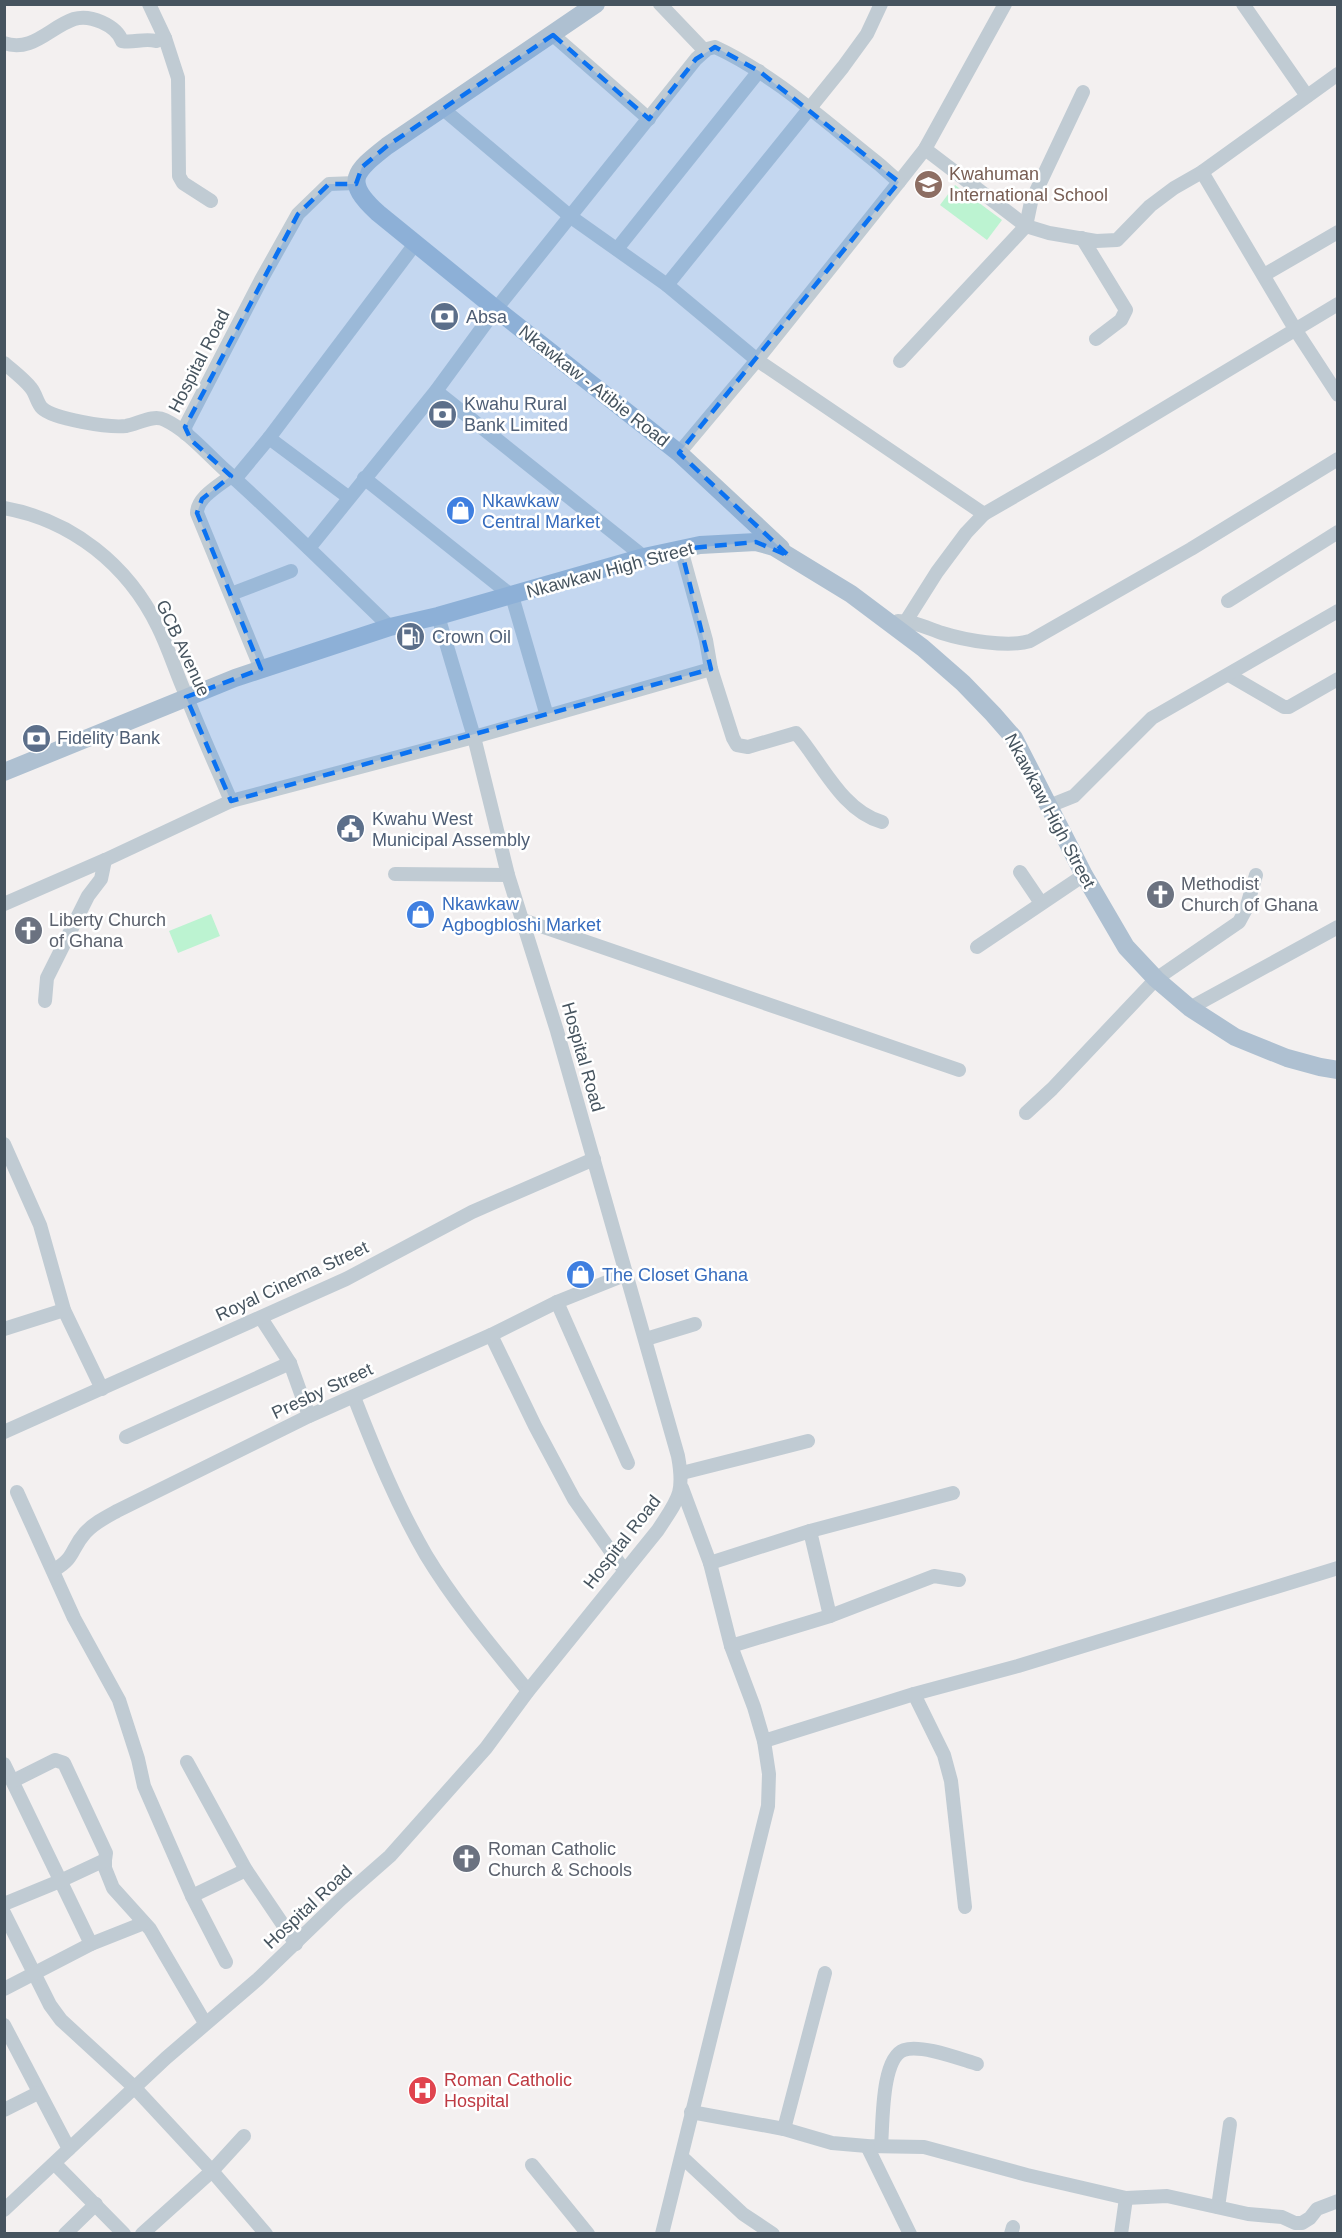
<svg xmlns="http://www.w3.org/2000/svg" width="1342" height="2238" viewBox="0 0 1342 2238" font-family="Arial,sans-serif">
<rect width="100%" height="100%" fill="#f3f0f0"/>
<g fill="#bcf3d1">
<path d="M 955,185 L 1002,220 L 987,240 L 940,205 Z"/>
<path d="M 211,914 L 220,936 L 178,953 L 169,931 Z"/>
</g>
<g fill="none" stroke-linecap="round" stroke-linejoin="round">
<g stroke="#c0cbd3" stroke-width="14">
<path d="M 149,4 L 165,38 L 178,78 L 179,176 L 183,183 L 211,201"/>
<path d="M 660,4 L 705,51"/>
<path d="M 1243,4 L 1307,96"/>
<path d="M 553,35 L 649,119"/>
<path d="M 4,43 C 32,53 50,27 74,19 C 90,14 116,25 122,41 C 134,43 144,38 156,41 L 165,38"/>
<path d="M 443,109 L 571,217 L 667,285 L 757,360 L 984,514"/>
<path d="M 925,149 L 1026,226 L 1049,233 L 1096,241 L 1117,240 L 1150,206 L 1174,188 L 1202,172 L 1338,74"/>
<path d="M 1202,172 L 1295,329 L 1338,395"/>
<path d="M 899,182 L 925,149 L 1005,4"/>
<path d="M 1082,238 L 1126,310 L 1121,320 L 1096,339"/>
<path d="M 617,249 L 759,71"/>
<path d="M 1264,275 L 1338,232"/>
<path d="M 667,285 L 843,67 L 867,34 L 881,4"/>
<path d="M 900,361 L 1026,226 L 1031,202 L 1083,92"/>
<path d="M 4,363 C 13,371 24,379 31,388 C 36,394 37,403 42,408 C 53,419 109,428 126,426 C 138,424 153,414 165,420 C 188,431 206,453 225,470 C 281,520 335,574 390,627"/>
<path d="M 436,391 L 644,557"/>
<path d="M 186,434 L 185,427 L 261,280 L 298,214 L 329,184 L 356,183"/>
<path d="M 269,438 L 348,497"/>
<path d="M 231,476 C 220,485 197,497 197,513 L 261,669"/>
<path d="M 364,478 L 512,596 L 547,716"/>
<path d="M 235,479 L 269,438 L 415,244"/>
<path d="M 4,508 C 72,520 128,565 158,627 C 169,649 176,673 186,695 C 200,731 216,766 231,801"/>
<path d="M 309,548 L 436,391 L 496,309 L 696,59 L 707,49 L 715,47 C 774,74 829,125 880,165 L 899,182 L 757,360 L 679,453"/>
<path d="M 231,594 L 291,571"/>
<path d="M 1228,601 L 1338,532"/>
<path d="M 898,621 C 914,621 927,628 942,633 C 964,640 1008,648 1030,641 L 1191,549 L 1338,459"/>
<path d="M 906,621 L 937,572 L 966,533 L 984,514 L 1100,447 L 1338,304"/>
<path d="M 711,669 L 733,738 L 737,745 L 748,747 L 796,733 C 821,762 842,811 882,822"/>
<path d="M 1229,675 L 1284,707 L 1289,707 L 1338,679"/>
<path d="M 1049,806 L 1074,796 L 1152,718 L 1338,611"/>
<path d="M 1020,872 L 1041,903"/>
<path d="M 395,874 L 508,875"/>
<path d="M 4,904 L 105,860 L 231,801 L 474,737 L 711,669 L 706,640 L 681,549"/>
<path d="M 523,920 L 959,1070"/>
<path d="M 977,947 L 1084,875"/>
<path d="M 45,1001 L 47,978 L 88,896 L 101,879 L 105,860"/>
<path d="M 1190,1008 L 1338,927"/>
<path d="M 1026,1113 L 1052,1089 L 1156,979 L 1239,922 L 1246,909 L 1256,875"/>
<path d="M 4,1144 L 40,1225 L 64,1310 L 102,1389"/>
<path d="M 557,1302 L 628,1463"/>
<path d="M 261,1318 L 290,1363 L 309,1416"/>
<path d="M 4,1329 L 64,1310"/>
<path d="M 491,1335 L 535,1426 L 574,1499 L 624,1570"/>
<path d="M 646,1339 L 695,1324"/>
<path d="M 354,1397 C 375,1451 397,1505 426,1555 C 455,1603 493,1648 528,1691"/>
<path d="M 4,1432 L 346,1279 L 472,1212 L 594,1159"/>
<path d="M 126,1437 L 290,1363"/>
<path d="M 682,1473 L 808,1441"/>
<path d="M 682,1488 L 710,1563 L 731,1646 L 754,1707 L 764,1741 L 914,1694 L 1018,1666 L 1338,1568"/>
<path d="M 17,1492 L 74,1618 L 119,1700 L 138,1759 L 144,1786 L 192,1896 L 226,1962"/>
<path d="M 810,1531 L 830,1616"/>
<path d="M 710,1563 L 810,1531 L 953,1493"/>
<path d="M 54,1570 C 76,1557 70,1550 85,1533 C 94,1523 106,1517 117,1511 L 309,1416 L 491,1335 L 557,1302 L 627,1274"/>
<path d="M 731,1646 L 830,1616 L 934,1576 L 959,1580"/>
<path d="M 914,1694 L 944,1755 L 951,1781 L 965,1907"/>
<path d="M 187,1762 L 246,1870 L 296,1944"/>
<path d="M 4,1764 L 91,1944"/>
<path d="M 105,1860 L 105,1868 L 113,1888 L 150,1929 L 205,2023"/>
<path d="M 192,1896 L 246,1870"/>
<path d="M 4,1904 L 60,1881 L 105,1860 L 106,1853 L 64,1763 L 55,1760 L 13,1781"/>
<path d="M 4,1913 L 50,2005 L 61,2020 L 134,2087 L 212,2171 L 266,2234"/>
<path d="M 4,1989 L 91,1944 L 144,1923"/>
<path d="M 4,2025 L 69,2149"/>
<path d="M 4,2110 L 38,2093"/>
<path d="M 691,2112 L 784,2129 L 832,2143 L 867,2146 L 924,2147 L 1027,2175 L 1126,2198 L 1167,2196 L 1248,2214 L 1282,2217 L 1295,2223 L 1302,2223 L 1310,2218 L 1317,2209 L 1338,2201"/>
<path d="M 784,2129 L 825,1973"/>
<path d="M 867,2146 L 910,2234"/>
<path d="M 881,2146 C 883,2124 881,2058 904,2050 C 921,2044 960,2059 977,2064"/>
<path d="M 682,2157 L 743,2214 L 773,2234"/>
<path d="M 55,2164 L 124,2234"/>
<path d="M 532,2165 L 588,2234"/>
<path d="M 1218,2207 L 1230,2124"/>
<path d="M 4,2210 L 166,2058 L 258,1979 L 341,1899 L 390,1856 L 486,1748 L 528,1691 L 658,1530 C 678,1499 685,1494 678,1456 L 557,1031 L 508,875 L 474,737 L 438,616"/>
<path d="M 65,2234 L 96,2204"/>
<path d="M 142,2234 L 212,2171 L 244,2136"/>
<path d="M 662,2234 L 768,1806 L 769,1774 L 764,1741"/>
<path d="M 1011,2234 L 1013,2227"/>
<path d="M 1121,2234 L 1126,2198"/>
</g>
<g stroke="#aec0d1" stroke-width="18">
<path d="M 596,4 L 387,146 C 354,172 343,181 378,213 L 496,309 L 679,453 L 781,548"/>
<path d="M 4,772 L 235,678 L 390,627 L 438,616 L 644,557 L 700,545 L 756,542 L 774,547 L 851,594 L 923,648 L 963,683 L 993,714 L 1014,738 L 1084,875 L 1126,947 L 1156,979 L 1190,1008 L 1235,1037 L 1287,1058 L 1320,1067 L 1338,1070"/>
</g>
</g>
<path fill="#0b72f1" fill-opacity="0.2" stroke="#0b72f1" stroke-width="4.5" stroke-dasharray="12 8" stroke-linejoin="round" d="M 553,35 L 649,119 L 696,59 L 715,47 L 759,71 L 899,182 L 679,453 L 789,556 L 756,542 L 681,549 L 711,669 L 231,801 L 186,697 L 261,669 L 197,513 L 202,499 L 231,476 L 191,440 L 185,427 L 298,214 L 329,184 L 356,184 L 362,167 L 387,146 Z"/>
<defs>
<symbol id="school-disc" viewBox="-11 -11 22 22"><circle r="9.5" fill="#8d6e63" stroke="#fff"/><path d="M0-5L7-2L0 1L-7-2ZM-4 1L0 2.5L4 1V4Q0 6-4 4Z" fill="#fff"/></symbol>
<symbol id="bank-disc" viewBox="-11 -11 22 22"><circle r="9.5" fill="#5c6f8a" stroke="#fff"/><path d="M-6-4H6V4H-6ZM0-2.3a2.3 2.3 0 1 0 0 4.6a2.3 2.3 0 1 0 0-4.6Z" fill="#fff"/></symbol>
<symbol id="shop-disc" viewBox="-11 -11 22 22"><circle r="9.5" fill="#3f7fe0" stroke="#fff"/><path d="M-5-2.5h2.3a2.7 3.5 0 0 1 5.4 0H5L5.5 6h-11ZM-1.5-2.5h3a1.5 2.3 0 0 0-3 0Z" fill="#fff"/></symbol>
<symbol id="fuel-disc" viewBox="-11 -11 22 22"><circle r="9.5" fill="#5c6f8a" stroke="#fff"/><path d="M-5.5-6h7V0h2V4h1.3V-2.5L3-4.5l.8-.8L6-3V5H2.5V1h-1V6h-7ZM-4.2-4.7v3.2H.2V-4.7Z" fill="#fff"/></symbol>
<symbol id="civic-disc" viewBox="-11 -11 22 22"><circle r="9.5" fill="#5c6f8a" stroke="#fff"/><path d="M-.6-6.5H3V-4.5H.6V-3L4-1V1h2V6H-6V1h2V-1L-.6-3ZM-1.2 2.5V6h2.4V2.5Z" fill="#fff"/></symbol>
<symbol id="church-disc" viewBox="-11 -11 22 22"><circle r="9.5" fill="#6b7280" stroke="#fff"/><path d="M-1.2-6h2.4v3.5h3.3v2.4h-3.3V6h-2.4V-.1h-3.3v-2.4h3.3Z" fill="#fff"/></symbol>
<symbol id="hospital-disc" viewBox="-11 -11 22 22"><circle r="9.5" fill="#e0444e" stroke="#fff"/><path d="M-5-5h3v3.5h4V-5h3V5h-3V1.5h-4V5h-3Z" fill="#fff"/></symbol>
</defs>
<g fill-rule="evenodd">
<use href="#school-disc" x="912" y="168" width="33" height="33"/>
<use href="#bank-disc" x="428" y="300" width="33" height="33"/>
<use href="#bank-disc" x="426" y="398" width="33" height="33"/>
<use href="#shop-disc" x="444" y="494" width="33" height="33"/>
<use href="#fuel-disc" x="394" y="620" width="33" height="33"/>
<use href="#bank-disc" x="20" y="722" width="33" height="33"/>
<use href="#civic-disc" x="334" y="812" width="33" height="33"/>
<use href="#church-disc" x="1144" y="878" width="33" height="33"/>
<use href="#shop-disc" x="404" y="898" width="33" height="33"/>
<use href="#church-disc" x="12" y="914" width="33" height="33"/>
<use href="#shop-disc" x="564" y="1258" width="33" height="33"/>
<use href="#church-disc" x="450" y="1842" width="33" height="33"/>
<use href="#hospital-disc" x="406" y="2074" width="33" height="33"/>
</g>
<g text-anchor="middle" stroke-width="5" stroke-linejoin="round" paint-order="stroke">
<g font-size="18" fill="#785e54" stroke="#fff" text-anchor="start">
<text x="949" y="180">Kwahuman<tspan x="949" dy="21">International School</tspan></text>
</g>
<g font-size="18" fill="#4e5e75" stroke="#fff" text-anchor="start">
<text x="466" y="323">Absa</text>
<text x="464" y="410">Kwahu Rural<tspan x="464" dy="21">Bank Limited</tspan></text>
<text x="432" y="643">Crown Oil</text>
<text x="57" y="744">Fidelity Bank</text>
<text x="372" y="825">Kwahu West<tspan x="372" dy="21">Municipal Assembly</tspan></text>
</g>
<g font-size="18" fill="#46545f" stroke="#fff">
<text transform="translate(199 361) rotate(-63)" y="6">Hospital Road</text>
<text transform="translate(594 386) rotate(38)" y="6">Nkawkaw - Atibie Road</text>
<text transform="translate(610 570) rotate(-15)" y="6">Nkawkaw High Street</text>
<text transform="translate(183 648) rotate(65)" y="6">GCB Avenue</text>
<text transform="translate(1050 811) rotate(62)" y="6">Nkawkaw High Street</text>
<text transform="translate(583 1057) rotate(74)" y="6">Hospital Road</text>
<text transform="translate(292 1281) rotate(-25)" y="6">Royal Cinema Street</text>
<text transform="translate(322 1391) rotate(-25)" y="6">Presby Street</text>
<text transform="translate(622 1542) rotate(-52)" y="6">Hospital Road</text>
<text transform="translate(308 1907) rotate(-43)" y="6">Hospital Road</text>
</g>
<g font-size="18" fill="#366cbe" stroke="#fff" text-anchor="start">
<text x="482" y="507">Nkawkaw<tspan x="482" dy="21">Central Market</tspan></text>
<text x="442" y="910">Nkawkaw<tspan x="442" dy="21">Agbogbloshi Market</tspan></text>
<text x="602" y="1281">The Closet Ghana</text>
</g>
<g font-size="18" fill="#5b616d" stroke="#fff" text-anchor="start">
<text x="1181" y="890">Methodist<tspan x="1181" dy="21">Church of Ghana</tspan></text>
<text x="49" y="926">Liberty Church<tspan x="49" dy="21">of Ghana</tspan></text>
<text x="488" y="1855">Roman Catholic<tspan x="488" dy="21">Church &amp; Schools</tspan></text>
</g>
<g font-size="18" fill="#be3a42" stroke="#fff" text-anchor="start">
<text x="444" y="2086">Roman Catholic<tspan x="444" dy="21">Hospital</tspan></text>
</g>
</g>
<rect width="1342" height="2238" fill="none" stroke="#46545f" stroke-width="12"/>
</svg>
